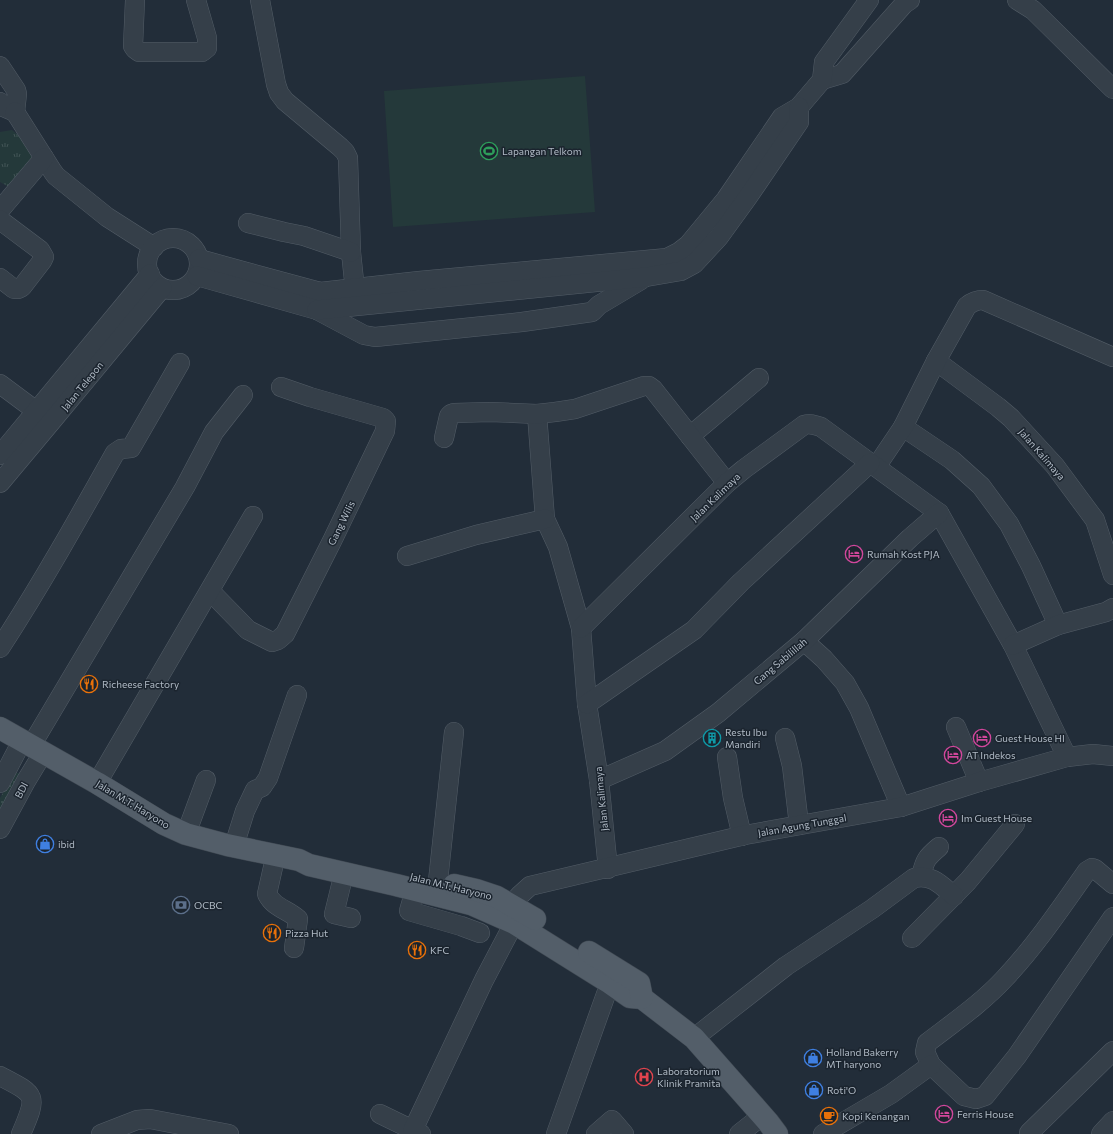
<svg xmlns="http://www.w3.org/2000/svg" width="1113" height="1134" viewBox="0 0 1113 1134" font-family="Commissioner,sans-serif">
<defs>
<pattern id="grass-tufts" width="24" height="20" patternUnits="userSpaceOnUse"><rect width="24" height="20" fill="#24393a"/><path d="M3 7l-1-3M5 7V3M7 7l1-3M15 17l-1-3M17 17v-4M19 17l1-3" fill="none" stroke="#415455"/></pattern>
<pattern id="park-dots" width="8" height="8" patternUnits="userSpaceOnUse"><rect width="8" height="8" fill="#24393a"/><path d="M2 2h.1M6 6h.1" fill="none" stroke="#415455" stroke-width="1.8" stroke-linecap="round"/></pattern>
</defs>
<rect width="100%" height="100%" fill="#222d39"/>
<path fill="url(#grass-tufts)" d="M 12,130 L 25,141 L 34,161 L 9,187 L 0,182 L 0,132 Z"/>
<path fill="url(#park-dots)" d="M 15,773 L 20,773 L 22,774 L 0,820 L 0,798 L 12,777 Z"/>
<path fill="#24393a" d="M 585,76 L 595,212 L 393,227 L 384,91 Z"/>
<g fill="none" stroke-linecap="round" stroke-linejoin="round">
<defs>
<g id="minor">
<path d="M 135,0 L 133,46 L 135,49 L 139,52 L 202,52 L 207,48 L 207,38 L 196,0"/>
<path d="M 260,0 L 276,84 L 279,93 L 285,101 L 340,147 L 345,152 L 348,158 L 351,252 L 356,300"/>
<path d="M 1017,0 L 1033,10 L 1113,89"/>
<path d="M 0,66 L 16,90 L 17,94 L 15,112 L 3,107 L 0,102"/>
<path d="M 822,80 L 842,74 L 904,4 L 910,0"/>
<path d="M 15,112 L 53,172 L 56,176 L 107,217 L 154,247"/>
<path d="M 0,210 L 44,158"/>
<path d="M 0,220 L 40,250 L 44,257 L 42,261 L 22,287 L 18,289 L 14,289 L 0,278"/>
<path d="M 248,223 L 284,232 L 304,236 L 351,252"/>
<circle cx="173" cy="264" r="26"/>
<path d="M 199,259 L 320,292 L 419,281 L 667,258 L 679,252 L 688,245 L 726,199 L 782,117 L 799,107 L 822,80 L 824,62 L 869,0"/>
<path d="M 197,276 L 317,310 L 364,335 L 375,337 L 522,322 L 592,312 L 599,305 L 641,280"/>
<path d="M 317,310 L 646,277 L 681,271 L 694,264 L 719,237 L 748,197 L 799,122 L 799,107"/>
<path d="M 936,361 L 998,407 L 1011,418 L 1055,466 L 1095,520 L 1113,575"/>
<path d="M 0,384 L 47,419"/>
<path d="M 537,414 L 545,519 L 558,547 L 581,628 L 587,704 L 599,780 L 608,869"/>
<path d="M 903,427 L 952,460 L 981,486 L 1009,524 L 1031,566 L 1058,625"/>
<path d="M 690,436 L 759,378"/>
<path d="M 444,438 L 449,416 L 451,414 L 454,413 L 490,412 L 537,414 L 555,412 L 575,409 L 644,386 L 649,386 L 653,389 L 727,483"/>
<path d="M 0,455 L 150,274"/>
<path d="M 876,467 L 903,427 L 936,361 L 967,306 C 972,302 976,300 983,300 L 1113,357"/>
<path d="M 0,483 L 51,422 L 162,288"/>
<path d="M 407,556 L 476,535 L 545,519"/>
<path d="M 210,591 L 248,630 L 272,642 L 278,640 L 285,634 L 333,539 L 385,431 L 386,421 L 383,418 L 310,397 L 281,387"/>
<path d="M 581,628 L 727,483 L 744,469 L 804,425 C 810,423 815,425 821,427 L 939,513 L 1013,645 L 1067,757"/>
<path d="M 804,641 L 824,659 L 845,683 L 859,708 L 901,807"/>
<path d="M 1013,645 L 1058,625 L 1106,612 L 1113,608"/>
<path d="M 0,648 C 41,585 78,519 115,453 L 121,449 L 131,448 L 180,363"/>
<path d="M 587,704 L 694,630 L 741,582 L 870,463"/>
<path d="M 956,727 L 979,782"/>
<path d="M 785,738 L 792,766 L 799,825"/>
<path d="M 31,746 L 185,487 L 214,432 L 243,395"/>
<path d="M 727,757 L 733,798 L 742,836"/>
<path d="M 599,780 L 665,751 L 718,713 L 804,641 L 910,538 L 939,513"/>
<path d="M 0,783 L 22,741"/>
<path d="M 97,783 L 253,516"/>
<path d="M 0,829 L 26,781 L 43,753"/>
<path d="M 186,834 L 206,780"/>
<path d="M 234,846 L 245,811 L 255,790 L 262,787 L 268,778 L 297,695"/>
<path d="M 276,854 L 267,894 C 274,908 287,909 298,919 L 294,948"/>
<path d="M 344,873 L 334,914 L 351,918"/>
<path d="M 921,876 C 925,860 926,858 939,847"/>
<path d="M 438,881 L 454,732"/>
<path d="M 1113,884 L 1095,869 L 1092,868 L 1087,871 C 1061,908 1036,945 1005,978 C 982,1003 953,1023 927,1043 L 925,1052 L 931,1065 L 964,1096 L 976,1099 L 985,1096 L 1017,1056 L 1113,917"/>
<path d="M 415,890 L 409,911 L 461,926 L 480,933"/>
<path d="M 501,916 L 520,895 L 530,886 L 745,835 L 901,807 L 979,782 L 1067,757 L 1093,754 L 1113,756"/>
<path d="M 912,938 L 968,881 L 1015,824"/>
<path d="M 694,1038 L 786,966 L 872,909 L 914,878 C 932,874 941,885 954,896"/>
<path d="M 0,1076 C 37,1095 38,1095 21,1134"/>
<path d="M 380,1114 L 413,1130"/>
<path d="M 1029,1133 L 1113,1051"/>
<path d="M 101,1134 L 137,1120 L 150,1119 L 229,1134"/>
<path d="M 421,1134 L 413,1130 L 484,980 L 514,923"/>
<path d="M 556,1134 L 610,983"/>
<path d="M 596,1134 L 612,1120 L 624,1134"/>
<path d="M 739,1134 L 763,1115"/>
<path d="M 823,1134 L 891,1094 L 931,1065"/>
<path d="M 1101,1134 L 1113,1121"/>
</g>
<g id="major">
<path d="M 0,728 L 97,783 L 164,824 L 186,834 L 227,845 L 299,860 L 309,865 L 396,885 L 471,904 L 514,923 L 610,983 L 630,997 L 642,998 L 694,1038 L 768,1122 L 777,1134"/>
<path d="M 454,885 L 476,890 L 497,897 L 535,919"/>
<path d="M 589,952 L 639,983 L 642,998"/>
</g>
</defs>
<use href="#minor" stroke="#535d67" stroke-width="20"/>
<use href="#major" stroke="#3f4852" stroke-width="23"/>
<use href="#minor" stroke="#353f49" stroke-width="19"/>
<use href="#major" stroke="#535e69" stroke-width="22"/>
</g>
<defs>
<symbol id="stadium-ring" viewBox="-11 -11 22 22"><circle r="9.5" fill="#1b242e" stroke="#2e9e5b" stroke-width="1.5"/><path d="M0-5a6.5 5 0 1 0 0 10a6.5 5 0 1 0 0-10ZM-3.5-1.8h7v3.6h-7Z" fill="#2e9e5b"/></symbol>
<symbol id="hotel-ring" viewBox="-11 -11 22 22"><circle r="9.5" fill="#1b242e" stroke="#d1479c" stroke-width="1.5"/><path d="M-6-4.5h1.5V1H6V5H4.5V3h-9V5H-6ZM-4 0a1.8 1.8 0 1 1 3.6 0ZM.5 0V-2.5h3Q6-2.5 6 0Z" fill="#d1479c"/></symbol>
<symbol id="restaurant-ring" viewBox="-11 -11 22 22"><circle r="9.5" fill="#1b242e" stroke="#e8710a" stroke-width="1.5"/><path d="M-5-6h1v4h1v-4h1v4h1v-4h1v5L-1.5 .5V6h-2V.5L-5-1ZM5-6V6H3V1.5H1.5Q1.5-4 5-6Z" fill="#e8710a"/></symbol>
<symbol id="building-ring" viewBox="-11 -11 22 22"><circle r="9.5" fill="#1b242e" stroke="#0f9aa8" stroke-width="1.5"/><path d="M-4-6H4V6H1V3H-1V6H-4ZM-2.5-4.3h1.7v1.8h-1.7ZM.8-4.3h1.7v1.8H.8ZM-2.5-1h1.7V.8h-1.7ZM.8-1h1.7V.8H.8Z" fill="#0f9aa8"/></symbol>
<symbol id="shop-ring" viewBox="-11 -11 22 22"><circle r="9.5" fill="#1b242e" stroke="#3f7fe0" stroke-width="1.5"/><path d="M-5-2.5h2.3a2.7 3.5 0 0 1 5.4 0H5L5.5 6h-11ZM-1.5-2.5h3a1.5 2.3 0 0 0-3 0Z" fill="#3f7fe0"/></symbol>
<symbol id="bank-ring" viewBox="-11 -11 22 22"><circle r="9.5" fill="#1b242e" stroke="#5c6f8a" stroke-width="1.5"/><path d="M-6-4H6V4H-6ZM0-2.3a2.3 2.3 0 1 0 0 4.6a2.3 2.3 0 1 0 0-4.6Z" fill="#5c6f8a"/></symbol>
<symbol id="hospital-ring" viewBox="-11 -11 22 22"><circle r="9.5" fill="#1b242e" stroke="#e0444e" stroke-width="1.5"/><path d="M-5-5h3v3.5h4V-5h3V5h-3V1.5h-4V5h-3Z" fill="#e0444e"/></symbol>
<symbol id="cafe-ring" viewBox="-11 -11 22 22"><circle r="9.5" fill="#1b242e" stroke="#e8710a" stroke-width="1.5"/><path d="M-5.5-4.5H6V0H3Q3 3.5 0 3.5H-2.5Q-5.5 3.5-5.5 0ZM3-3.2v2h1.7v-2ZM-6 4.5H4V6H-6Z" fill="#e8710a"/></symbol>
</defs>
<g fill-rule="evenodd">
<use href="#stadium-ring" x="479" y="141" width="20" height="20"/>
<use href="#hotel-ring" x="844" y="544" width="20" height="20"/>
<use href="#restaurant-ring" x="79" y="674" width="20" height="20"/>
<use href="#building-ring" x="702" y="728" width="20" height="20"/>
<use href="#hotel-ring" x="972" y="728" width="20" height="20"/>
<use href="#hotel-ring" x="943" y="745" width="20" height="20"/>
<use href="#hotel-ring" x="938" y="808" width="20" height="20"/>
<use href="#shop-ring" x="35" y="834" width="20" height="20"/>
<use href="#bank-ring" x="171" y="895" width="20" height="20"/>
<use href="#restaurant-ring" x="262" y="923" width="20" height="20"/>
<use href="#restaurant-ring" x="407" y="940" width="20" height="20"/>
<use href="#shop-ring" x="803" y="1048" width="20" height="20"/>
<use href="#hospital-ring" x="634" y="1067" width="20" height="20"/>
<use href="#shop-ring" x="804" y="1080" width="20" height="20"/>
<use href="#hotel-ring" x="934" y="1104" width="20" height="20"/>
<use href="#cafe-ring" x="819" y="1106" width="20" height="20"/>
</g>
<g text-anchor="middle" stroke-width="3" stroke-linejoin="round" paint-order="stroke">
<g font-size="10" fill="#b0bac5" stroke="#1b242e" text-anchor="start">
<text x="502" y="155">Lapangan Telkom</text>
<text x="867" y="558">Rumah Kost PJA</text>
<text x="102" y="688">Richeese Factory</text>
<text x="725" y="736">Restu Ibu<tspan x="725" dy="12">Mandiri</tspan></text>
<text x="995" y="742">Guest House HI</text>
<text x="966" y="759">AT Indekos</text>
<text x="961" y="822">Im Guest House</text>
<text x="58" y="848">ibid</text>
<text x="194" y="909">OCBC</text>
<text x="285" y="937">Pizza Hut</text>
<text x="430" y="954">KFC</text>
<text x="826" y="1056">Holland Bakerry<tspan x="826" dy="12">MT haryono</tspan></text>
<text x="657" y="1075">Laboratorium<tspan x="657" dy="12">Klinik Pramita</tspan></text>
<text x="827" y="1094">Roti'O</text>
<text x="957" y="1118">Ferris House</text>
<text x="842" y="1120">Kopi Kenangan</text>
</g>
<g font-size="10" fill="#b0bac5" stroke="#1b242e">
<text transform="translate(82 386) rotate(-51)" y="4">Jalan Telepon</text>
<text transform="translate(1042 454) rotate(49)" y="4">Jalan Kalimaya</text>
<text transform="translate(715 497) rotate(-44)" y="4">Jalan Kalimaya</text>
<text transform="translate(341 523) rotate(-64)" y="4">Gang Wilis</text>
<text transform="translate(780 661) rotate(-40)" y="4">Gang Sabilillah</text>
<text transform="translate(21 790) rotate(-62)" y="4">BDI</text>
<text transform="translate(601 799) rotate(-96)" y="4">Jalan Kalimaya</text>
<text transform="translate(133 804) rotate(31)" y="4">Jalan M.T. Haryono</text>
<text transform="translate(802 825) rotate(-10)" y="4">Jalan Agung Tunggal</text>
<text transform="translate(451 886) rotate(14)" y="4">Jalan M.T. Haryono</text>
</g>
</g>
</svg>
